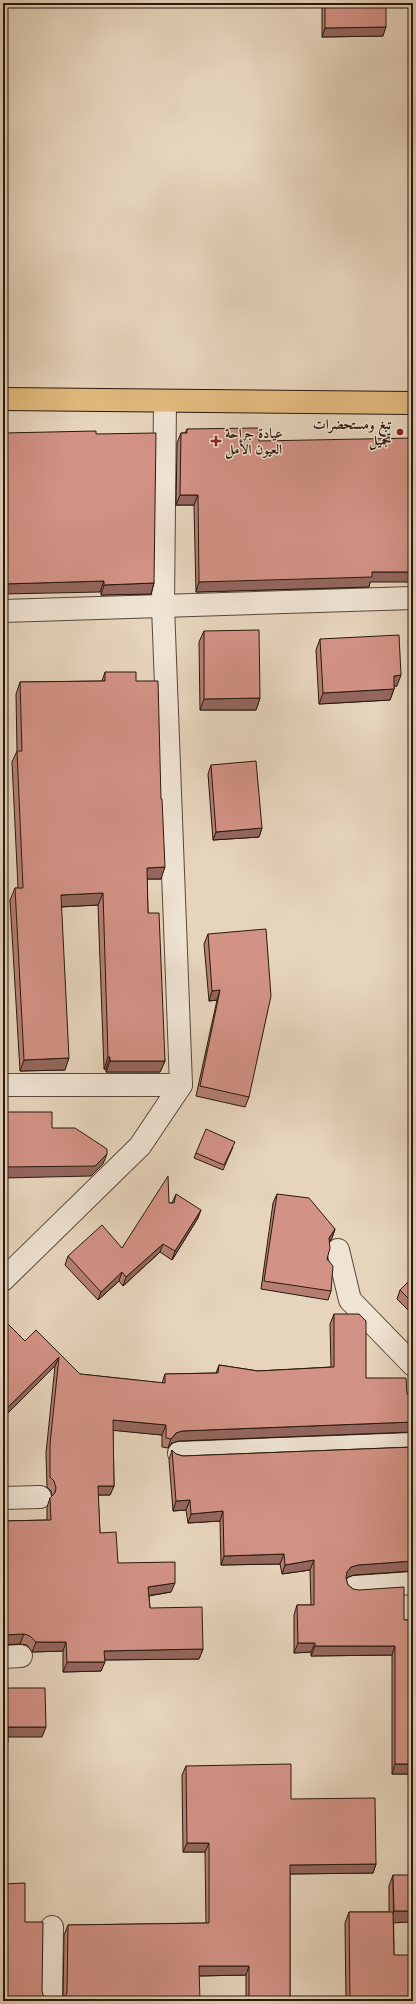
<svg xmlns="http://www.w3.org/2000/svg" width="416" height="2004" viewBox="0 0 416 2004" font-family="Cardo,Amiri,serif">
<rect width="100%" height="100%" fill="#e6d4bc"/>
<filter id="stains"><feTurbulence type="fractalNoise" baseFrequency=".005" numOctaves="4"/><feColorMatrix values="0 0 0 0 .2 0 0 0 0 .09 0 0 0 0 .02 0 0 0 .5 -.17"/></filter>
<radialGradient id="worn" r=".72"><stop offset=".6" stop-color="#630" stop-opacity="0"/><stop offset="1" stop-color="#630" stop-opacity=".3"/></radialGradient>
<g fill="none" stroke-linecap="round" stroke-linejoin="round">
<defs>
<g id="minor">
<path d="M 3,611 L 413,598"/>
<path d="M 3,1085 L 181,1085"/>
<path d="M 338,1250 L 350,1300 L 413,1365"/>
<path d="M 3,1280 L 140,1146 L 181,1085 L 163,606 L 165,401"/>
<path d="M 179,1453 L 413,1444"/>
<path d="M 3,1498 L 40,1497"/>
<path d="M 355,1587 L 413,1583"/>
<path d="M 3,1657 L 21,1656"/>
<path d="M 51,2001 L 52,1927"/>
</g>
<path id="major" d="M 3,399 L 413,403"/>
</defs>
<use href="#minor" stroke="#584838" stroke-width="24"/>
<use href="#major" stroke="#28190c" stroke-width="24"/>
<use href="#minor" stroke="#efe3d3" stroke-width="22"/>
<use href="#major" stroke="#e3ba7e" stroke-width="22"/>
</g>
<g fill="#b57e73" stroke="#28190c">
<path d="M 323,3 L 386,3 L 383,36 L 322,37 L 322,7 Z"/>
<path d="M 187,429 L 259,441 L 370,582 L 369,587 L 196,592 L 194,505 L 176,505 L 177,443 L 181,433 L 185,433 Z"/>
<path d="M 96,434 L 154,583 L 151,594 L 101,595 Z"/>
<path d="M 204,631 L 260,698 L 256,710 L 200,710 L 199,642 Z"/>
<path d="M 320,639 L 397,686 L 394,686 L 394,689 L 390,700 L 319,704 L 316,650 Z"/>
<path d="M 105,672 L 136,681 L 161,879 L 147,879 L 148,913 L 165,1061 L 160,1072 L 106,1072 L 106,1069 L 104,1069 L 98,905 L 61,907 L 65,1070 L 20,1071 L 10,900 L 15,888 L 18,888 L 12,762 L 17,751 L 16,694 L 20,682 L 102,681 Z"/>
<path d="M 211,765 L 262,828 L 259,837 L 213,840 L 208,774 Z"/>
<path d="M 208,934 L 249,1097 L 245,1107 L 196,1096 L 217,1000 L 209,1001 L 204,944 Z"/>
<path d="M 233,1147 L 223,1170 L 194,1158 L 196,1153 Z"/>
<path d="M 176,1194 L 198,1218 L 172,1260 L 160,1252 L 123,1286 L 119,1281 L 98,1300 L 65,1265 L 68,1256 L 122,1248 L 169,1203 L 172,1203 Z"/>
<path d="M 277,1194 L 335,1229 L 332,1238 L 329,1242 L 327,1259 L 331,1291 L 328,1300 L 261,1289 L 273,1203 Z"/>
<path d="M 413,1277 L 413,1315 L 397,1299 L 400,1290 Z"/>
<path d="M 334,1314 L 366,1378 L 407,1394 L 413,1395 L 413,1432 L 179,1441 L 172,1443 L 168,1448 L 162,1447 L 162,1435 L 113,1430 L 114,1486 L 110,1495 L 98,1495 L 100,1533 L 118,1563 L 171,1592 L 149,1596 L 150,1608 L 203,1649 L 199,1659 L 105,1660 L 101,1671 L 63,1672 L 63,1651 L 32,1652 L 27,1645 L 20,1644 L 3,1645 L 3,1521 L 47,1520 L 47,1507 L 50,1498 L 52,1496 L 51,1491 L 47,1487 L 46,1453 L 55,1366 L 25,1341 L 36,1330 L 80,1374 L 162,1383 L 165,1374 L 216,1373 L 219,1365 L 258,1371 L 331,1367 L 330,1324 Z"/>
<path d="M 413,1447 L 413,1571 L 354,1575 L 348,1577 L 346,1579 L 348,1585 L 353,1589 L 404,1620 L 413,1620 L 413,1774 L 392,1774 L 392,1655 L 311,1656 L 311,1652 L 294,1653 L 294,1615 L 297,1605 L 311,1605 L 310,1570 L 282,1574 L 280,1564 L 221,1565 L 220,1521 L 188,1523 L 186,1510 L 173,1511 L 169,1460 L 172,1450 L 176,1454 L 183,1456 Z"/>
<path d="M 186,1766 L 291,1799 L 376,1864 L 373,1873 L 290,1874 L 290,2001 L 246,2001 L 246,1975 L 199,1976 L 63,2000 L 64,1935 L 68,1925 L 206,1923 L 205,1852 L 183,1852 L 182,1775 Z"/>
<path d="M 393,1875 L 394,1955 L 413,2001 L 346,2001 L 345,1923 L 349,1912 L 389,1912 L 389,1886 Z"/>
</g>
<g fill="#94665e" stroke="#28190c">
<path d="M 386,27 L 383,36 L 322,37 L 325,28 Z"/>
<path d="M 180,495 L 198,495 L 194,505 L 176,505 Z"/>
<path d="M 372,572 L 413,572 L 413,582 L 370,582 L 369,587 L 196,592 L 199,582 Z"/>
<path d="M 104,581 L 100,592 L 3,594 L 3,584 Z"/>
<path d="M 154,583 L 151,594 L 101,595 L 104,585 Z"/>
<path d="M 401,675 L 397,686 L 390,686 L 394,676 Z"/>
<path d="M 394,689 L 390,700 L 319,704 L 323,693 Z"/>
<path d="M 260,698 L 256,710 L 200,710 L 204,699 Z"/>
<path d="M 262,828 L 259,837 L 213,840 L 216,832 Z"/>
<path d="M 165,867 L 161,879 L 142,879 L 147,868 Z"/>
<path d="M 103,893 L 98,905 L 57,907 L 61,895 Z"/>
<path d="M 220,990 L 217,1000 L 209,1001 L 212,991 Z"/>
<path d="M 108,1057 L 110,1057 L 106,1069 L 104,1069 Z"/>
<path d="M 69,1058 L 65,1070 L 20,1071 L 24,1060 Z"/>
<path d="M 110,1061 L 165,1061 L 160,1072 L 106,1072 Z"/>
<path d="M 107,1154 L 103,1164 L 91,1176 L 3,1178 L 3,1167 Z"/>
<path d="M 201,1210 L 198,1218 L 172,1260 L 175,1251 Z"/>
<path d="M 335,1229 L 332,1238 L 326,1247 L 329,1238 Z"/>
<path d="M 163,1244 L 160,1252 L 123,1286 L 126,1277 Z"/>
<path d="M 122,1272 L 119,1281 L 98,1300 L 101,1292 Z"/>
<path d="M 59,1357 L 55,1366 L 3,1418 L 3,1412 Z"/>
<path d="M 113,1420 L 166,1425 L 162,1435 L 109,1430 Z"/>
<path d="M 413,1422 L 413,1432 L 179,1441 L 172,1443 L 168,1448 L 171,1439 L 176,1433 L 182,1431 Z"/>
<path d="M 98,1486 L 114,1486 L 110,1495 L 94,1495 Z"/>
<path d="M 190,1500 L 186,1510 L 173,1511 L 176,1501 Z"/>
<path d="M 223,1511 L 220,1521 L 188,1523 L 191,1514 Z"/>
<path d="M 284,1554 L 280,1564 L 221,1565 L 224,1556 Z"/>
<path d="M 314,1560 L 310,1570 L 282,1574 L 285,1565 Z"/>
<path d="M 413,1561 L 413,1568 L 412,1571 L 354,1575 L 348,1577 L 344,1581 L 347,1572 L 351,1567 L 358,1565 Z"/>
<path d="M 175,1583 L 171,1592 L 145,1596 L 148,1587 Z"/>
<path d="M 24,1634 L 20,1644 L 3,1645 L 3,1637 L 5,1635 Z"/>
<path d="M 36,1642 L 66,1642 L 63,1651 L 32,1652 Z"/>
<path d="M 298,1643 L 315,1643 L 311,1652 L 294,1653 Z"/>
<path d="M 315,1646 L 395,1646 L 392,1655 L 311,1656 Z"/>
<path d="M 203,1649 L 199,1659 L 101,1660 L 104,1651 Z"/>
<path d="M 67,1662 L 105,1662 L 101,1671 L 63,1672 Z"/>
<path d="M 8,1727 L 46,1727 L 42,1737 L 4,1737 Z"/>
<path d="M 3,1742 L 8,1742 L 4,1752 L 3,1752 Z"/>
<path d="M 395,1764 L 413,1764 L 413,1774 L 392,1774 Z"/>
<path d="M 187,1843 L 209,1843 L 205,1852 L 183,1852 Z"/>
<path d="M 376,1864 L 373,1873 L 286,1874 L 290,1865 Z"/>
<path d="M 394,1911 L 413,1911 L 413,1922 L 389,1923 Z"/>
<path d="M 199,1966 L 249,1966 L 246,1975 L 196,1976 Z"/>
</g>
<g fill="#d39286" stroke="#28190c">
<path d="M 325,3 L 386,3 L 386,27 L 325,28 Z"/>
<path d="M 258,428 L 259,441 L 413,438 L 413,572 L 372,572 L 372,577 L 199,582 L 198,495 L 180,495 L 181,433 L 187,433 L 187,429 Z"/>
<path d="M 96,431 L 96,434 L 156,433 L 154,583 L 104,585 L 104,581 L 3,584 L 3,433 Z"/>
<path d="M 259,630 L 260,698 L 204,699 L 204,631 Z"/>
<path d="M 399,635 L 401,675 L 394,676 L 394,689 L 323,693 L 320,639 Z"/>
<path d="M 105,672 L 136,672 L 136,681 L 158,681 L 161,799 L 162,799 L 165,867 L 147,868 L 148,913 L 159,913 L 165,1061 L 110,1061 L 110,1057 L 108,1057 L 103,893 L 61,895 L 69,1058 L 24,1060 L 15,888 L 23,888 L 17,751 L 22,751 L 20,682 L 105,681 Z"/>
<path d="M 256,761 L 262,828 L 216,832 L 211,765 Z"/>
<path d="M 266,929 L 271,996 L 249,1097 L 200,1086 L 220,990 L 212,991 L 208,934 Z"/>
<path d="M 3,1112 L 52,1112 L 52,1128 L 75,1128 L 107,1149 L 107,1154 L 95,1166 L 3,1167 Z"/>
<path d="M 206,1129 L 235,1142 L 224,1165 L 196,1153 Z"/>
<path d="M 168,1176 L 169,1203 L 174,1203 L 176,1194 L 201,1210 L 175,1251 L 163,1244 L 126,1277 L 122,1272 L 101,1292 L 68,1256 L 102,1225 L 122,1248 Z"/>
<path d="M 277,1194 L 309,1198 L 335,1229 L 329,1238 L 330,1248 L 327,1259 L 333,1266 L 331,1291 L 264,1281 Z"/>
<path d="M 413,1277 L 413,1303 L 400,1290 Z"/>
<path d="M 334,1314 L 359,1314 L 366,1321 L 366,1378 L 406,1378 L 407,1394 L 413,1395 L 413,1422 L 182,1431 L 176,1433 L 171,1439 L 166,1438 L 166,1425 L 113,1420 L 114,1486 L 98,1486 L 100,1533 L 116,1532 L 118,1563 L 175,1562 L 175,1583 L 148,1587 L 150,1608 L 202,1607 L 203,1649 L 104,1651 L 105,1662 L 67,1662 L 66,1642 L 36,1642 L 30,1636 L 24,1634 L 5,1635 L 3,1637 L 3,1521 L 51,1520 L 50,1498 L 55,1493 L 56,1488 L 54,1481 L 50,1477 L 50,1444 L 59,1357 L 3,1412 L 3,1322 L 5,1321 L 25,1341 L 36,1330 L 80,1374 L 165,1383 L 165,1374 L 218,1373 L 219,1365 L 258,1371 L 334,1367 Z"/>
<path d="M 413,1447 L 413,1561 L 358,1565 L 351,1567 L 347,1572 L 346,1578 L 348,1585 L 353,1589 L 359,1590 L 404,1587 L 404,1620 L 413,1620 L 413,1764 L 395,1764 L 395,1646 L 315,1646 L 315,1643 L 298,1643 L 297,1605 L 314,1605 L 314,1560 L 285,1565 L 284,1554 L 224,1556 L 223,1511 L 191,1514 L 190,1500 L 176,1501 L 172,1450 L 176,1454 L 183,1456 Z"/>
<path d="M 3,1688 L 45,1688 L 46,1727 L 8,1727 L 8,1742 L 3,1742 Z"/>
<path d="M 291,1764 L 291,1799 L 375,1798 L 376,1864 L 290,1865 L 290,2001 L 249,2001 L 249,1966 L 199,1966 L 200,2001 L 62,2001 L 65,1998 L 67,1992 L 68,1925 L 209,1923 L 209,1843 L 187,1843 L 186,1766 Z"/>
<path d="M 393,1875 L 413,1875 L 413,1911 L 394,1911 Z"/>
<path d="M 25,1883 L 25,1922 L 43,1922 L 42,1991 L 44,1998 L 47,2001 L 3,2001 L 3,1884 Z"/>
<path d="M 349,1912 L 393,1912 L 394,1955 L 413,1955 L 413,2001 L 350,2001 Z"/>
</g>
<g fill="#8f2418" stroke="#efe3d3" stroke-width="1.5">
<circle cx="400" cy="432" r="4"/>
<path d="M214 435h4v4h4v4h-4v4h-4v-4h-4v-4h4z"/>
</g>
<g text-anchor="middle" stroke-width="3" stroke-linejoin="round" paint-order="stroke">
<g font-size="14" font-weight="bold" fill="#28190c" stroke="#efe3d3" text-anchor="end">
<text x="392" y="429">تبغ ومستحضرات<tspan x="392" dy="16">تجميل</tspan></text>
<text x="225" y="438" text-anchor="start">عيادة جراحة<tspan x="225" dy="16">العيون الأمل</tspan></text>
</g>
</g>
<rect width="416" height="2004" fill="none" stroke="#e6d4bc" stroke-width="16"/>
<rect x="4" y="4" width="408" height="1996" fill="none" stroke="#28190c" stroke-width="2"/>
<rect x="8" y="8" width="400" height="1988" fill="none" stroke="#28190c"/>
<rect width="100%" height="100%" filter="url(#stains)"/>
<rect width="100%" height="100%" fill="url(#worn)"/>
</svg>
